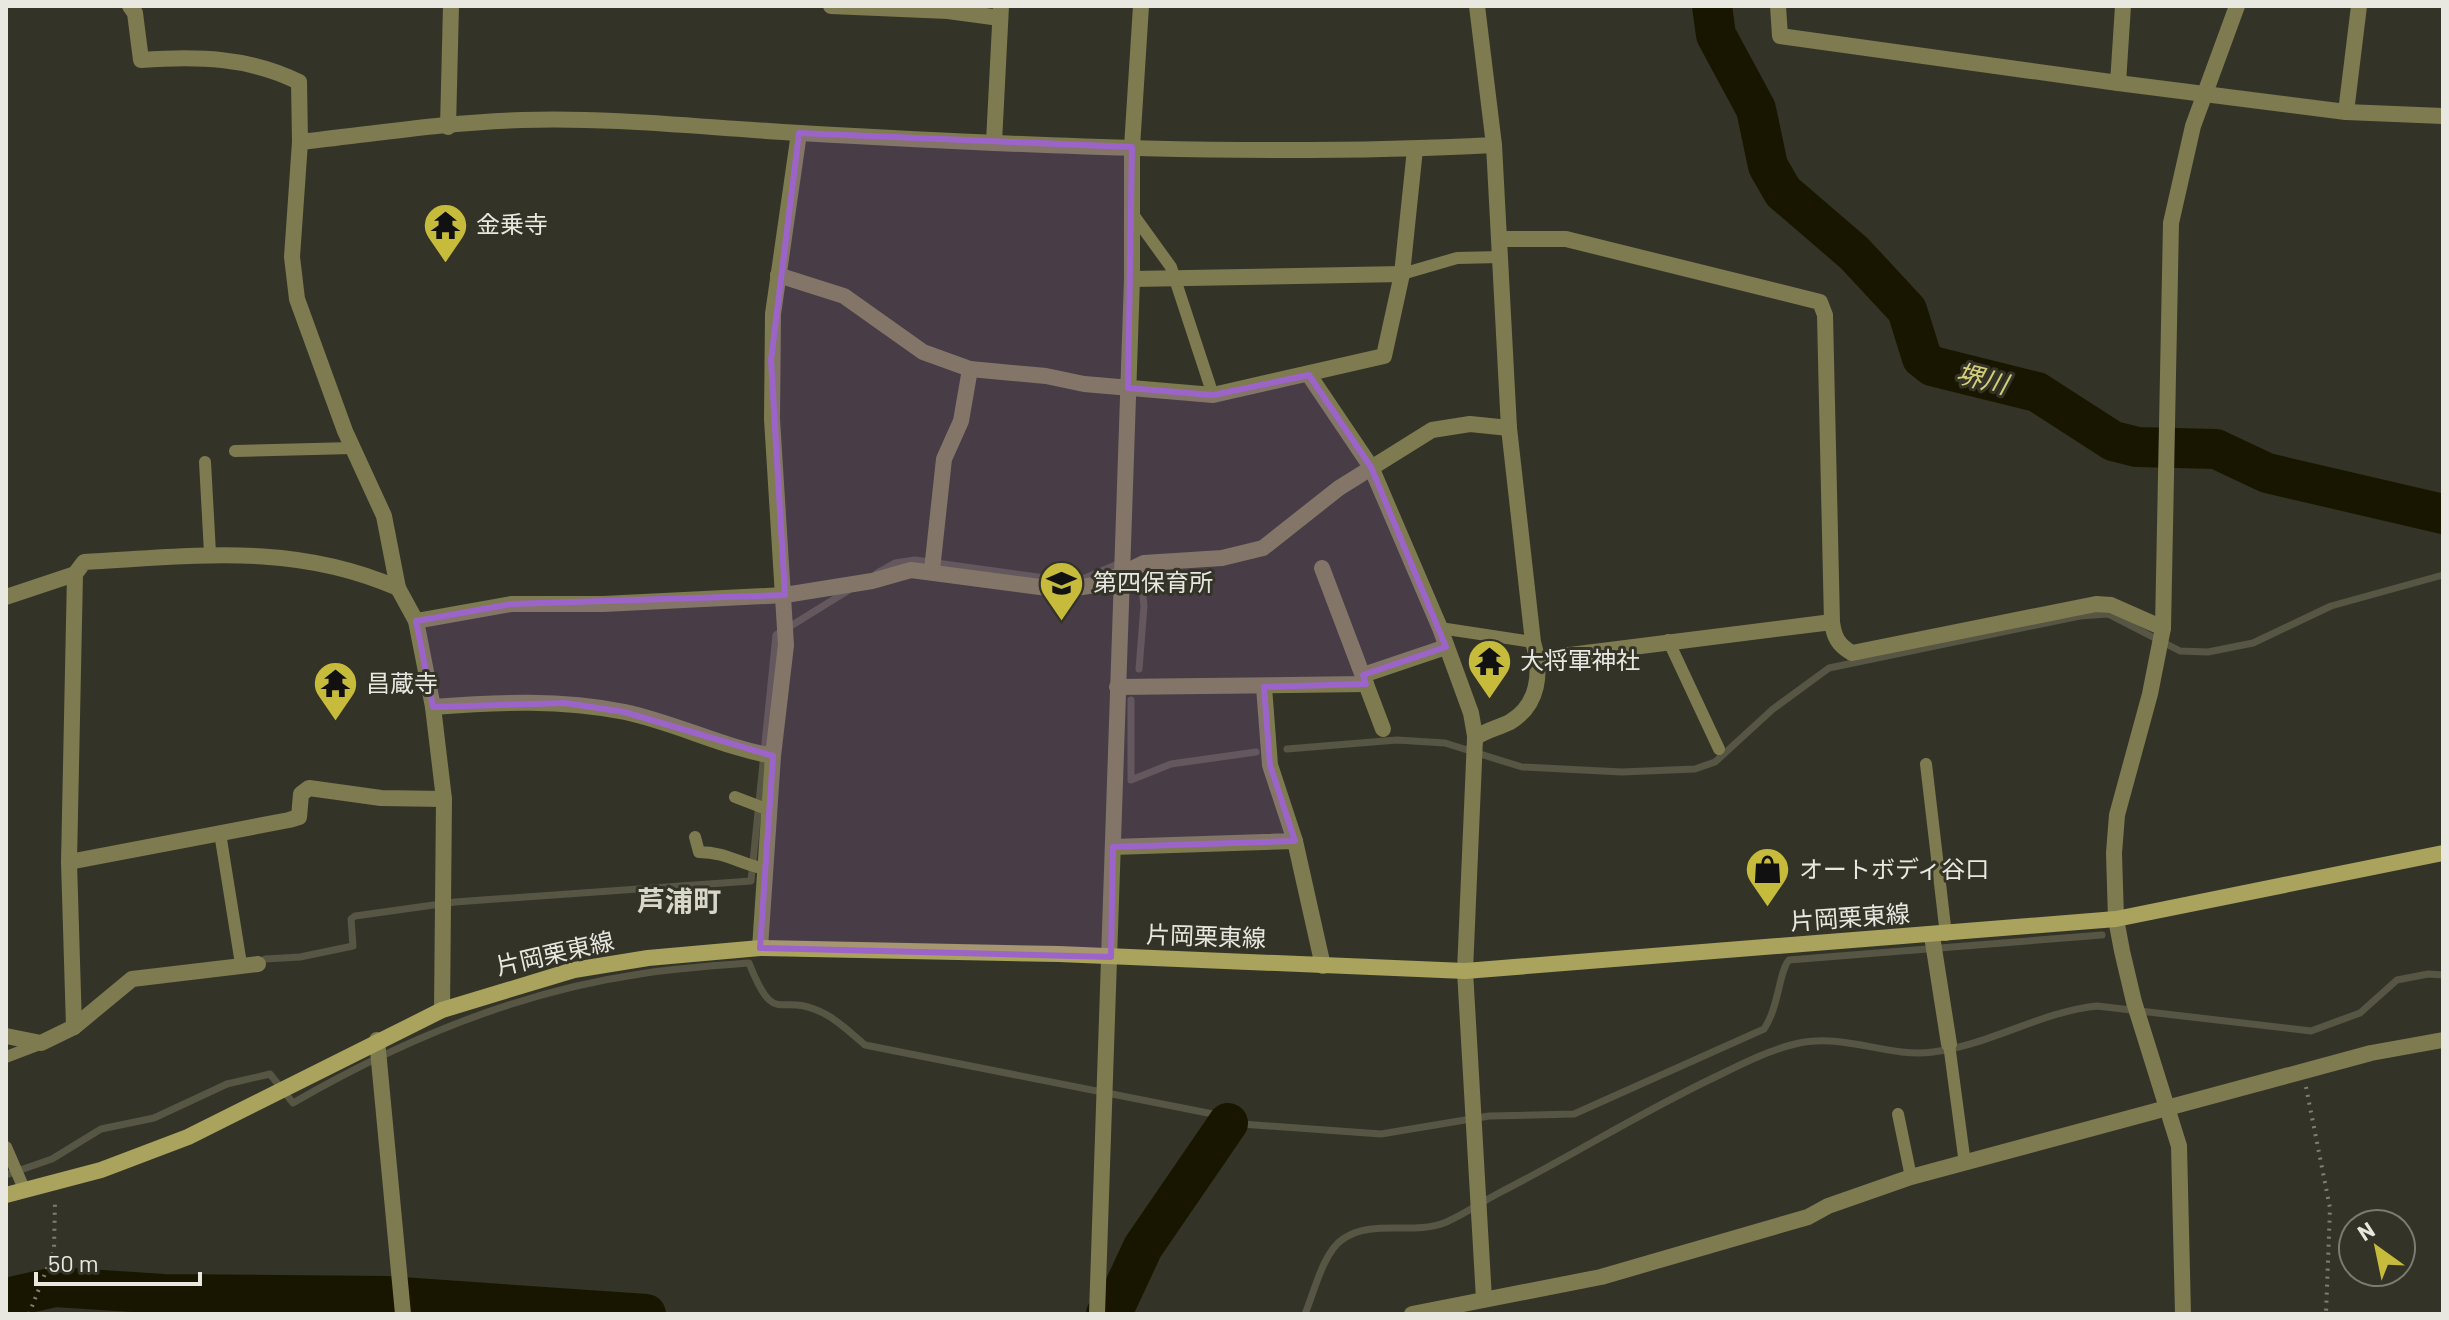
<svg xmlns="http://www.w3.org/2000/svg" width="2449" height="1320" viewBox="0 0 2449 1320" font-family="Barlow,'Noto Sans JP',sans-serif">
<rect width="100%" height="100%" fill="#343327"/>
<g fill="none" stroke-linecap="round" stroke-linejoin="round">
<g stroke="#575544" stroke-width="7">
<path d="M 877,573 L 895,563 L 915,560 L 1060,580 L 1085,578 L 1120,563"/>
<path d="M 1139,669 L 1144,606 L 1141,579"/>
<path d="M 1131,700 L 1131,780 L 1171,764 L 1256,752"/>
<path d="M 1287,749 L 1397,740 L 1445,743 L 1522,767 L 1622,772 L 1695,769 L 1715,762 L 1773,709 L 1829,668 L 2080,616 L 2108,614 L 2180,651 L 2208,652 L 2253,643 L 2331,606 L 2443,575"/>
<path d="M 265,959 L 300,957 L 353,946 L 351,919 L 355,916 L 455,902 L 751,881 L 776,635 L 849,590"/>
<path d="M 6,1175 L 52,1159 L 101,1129 L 154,1118 L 227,1084 L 270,1074 L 293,1103 C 400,1041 516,992 640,974 C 676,968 713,966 749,963 C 776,1031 778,989 825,1014 C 839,1021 853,1035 865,1045 L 1218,1115 L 1228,1123 L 1381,1134 L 1489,1116 L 1574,1114 L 1764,1029 C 1779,1007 1779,971 1789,960 L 2102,935"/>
<path d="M 1305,1314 C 1314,1293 1323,1252 1343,1239 C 1372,1219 1412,1235 1444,1223 C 1462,1216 1480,1203 1497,1194 C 1570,1157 1638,1114 1711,1079 C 1738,1066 1766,1051 1795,1044 C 1845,1032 1886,1058 1933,1052 C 1990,1045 2040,1012 2097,1006 L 2311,1031 L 2360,1013 L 2397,980 L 2428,974 L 2443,975"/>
</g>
<g stroke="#191600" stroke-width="40">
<path d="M 1712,6 L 1716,35 L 1756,109 L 1768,166 L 1783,192 L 1854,253 L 1907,310 L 1922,358 L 1932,366 L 2037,392 L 2113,441 L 2137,447 L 2216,449 L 2267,473 L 2443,514"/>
<path d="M 6,1298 L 55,1287 L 164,1294 L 386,1296 L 646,1314"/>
<path d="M 1106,1314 L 1115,1307 L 1143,1247 L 1228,1123"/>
</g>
<g stroke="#7f7f75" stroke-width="4" stroke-dasharray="2 6" stroke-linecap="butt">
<path d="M 2306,1087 L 2330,1208 L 2326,1314"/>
<path d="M 29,1314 L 54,1251 L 55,1201"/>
</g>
<g stroke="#7e7b50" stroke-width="12">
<path d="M 1132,213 L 1171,267 L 1213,395"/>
<path d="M 1402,274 L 1457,258 L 1500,257"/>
<path d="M 235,451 L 353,448"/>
<path d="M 205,462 L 210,553"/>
<path d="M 1440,628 L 1533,642"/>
<path d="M 1668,640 L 1719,749"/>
<path d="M 1926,764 L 1946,935"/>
<path d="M 735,797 L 769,810"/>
<path d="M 220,833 L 241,964"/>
<path d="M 695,837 L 699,852 C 726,852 740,864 765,869"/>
<path d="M 1949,1044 L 1965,1164"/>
<path d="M 6,1057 L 40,1044"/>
<path d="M 1898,1114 L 1911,1177"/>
<path d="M 6,1147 L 25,1191"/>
</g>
<g stroke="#7e7b50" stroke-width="16">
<path d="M 130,6 L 135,13 L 141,60 C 197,56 249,57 299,82 L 300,142 L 292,257 L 297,299 L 345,431 L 384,516 L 398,588 L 416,621 L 433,707 L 444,799 L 442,1010"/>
<path d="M 831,6 L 948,11 L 1000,18"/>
<path d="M 1477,6 L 1494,145 L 1509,428 L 1533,642 C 1542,672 1539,705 1510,722 C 1498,728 1484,731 1475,738 L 1465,971 L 1484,1299"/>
<path d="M 1778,6 L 1780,36 L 2118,83 L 2123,6"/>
<path d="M 2118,83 L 2346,112 L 2443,116"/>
<path d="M 2346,112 L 2359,6"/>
<path d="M 448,127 L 451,6"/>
<path d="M 300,142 C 373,134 448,122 522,120 C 615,117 707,128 800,133 C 1030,146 1263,157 1494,145"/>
<path d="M 994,142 L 1001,6"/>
<path d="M 1500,239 L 1566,239 L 1820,302 L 1825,315 L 1832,622 C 1834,637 1838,645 1852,653 L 2096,604 L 2111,605 L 2163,628"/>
<path d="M 778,275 L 844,296 L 923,352 L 970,369 L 1046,376 L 1084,384 L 1213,395 L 1384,356 L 1402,274 L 1415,149"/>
<path d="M 1132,279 L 1402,274"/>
<path d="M 1309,375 L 1371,467 L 1440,628 L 1471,713 L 1475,736"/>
<path d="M 1322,568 L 1383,729"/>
<path d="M 932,570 L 944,459 L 961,421 L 970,369"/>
<path d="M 6,597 L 75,574"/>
<path d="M 416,621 L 511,604 L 603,604 L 785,595 L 872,581 L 911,570 L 1063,590 L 1101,584 L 1144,563 L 1222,558 L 1263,548 L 1339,488 L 1432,430 L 1470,424 L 1509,428"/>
<path d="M 1538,659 L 1832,622"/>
<path d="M 1363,675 L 1446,647"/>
<path d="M 1117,687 L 1366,684"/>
<path d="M 433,707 C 499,702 560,699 625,712 C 676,723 722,747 773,756"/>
<path d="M 1295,841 L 1323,966"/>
<path d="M 1113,847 L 1295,841 L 1270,765 L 1264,687"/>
<path d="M 69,862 L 289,820 L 299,817 L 301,794 L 309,788 L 381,798 L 444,799"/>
<path d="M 1932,936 L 1949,1044"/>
<path d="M 760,948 L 773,756 L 786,645 L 772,419 L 773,314 L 799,133"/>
<path d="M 74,1027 L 132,979 L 258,964"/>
<path d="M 6,1036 L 41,1043 L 74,1027 L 69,862 L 75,574 L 84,562 C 195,556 293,542 398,588"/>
<path d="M 377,1040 L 403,1314"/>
<path d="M 1097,1314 L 1132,279 L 1132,147 L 1141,6"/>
<path d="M 1412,1314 L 1601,1277 L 1808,1217 L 1828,1206 L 1911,1177 L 2371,1053 L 2443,1040"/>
<path d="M 2183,1314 L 2179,1146 L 2134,1002 L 2122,951 L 2116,919 L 2114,853 L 2117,815 L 2150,694 L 2163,628 L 2171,223 L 2193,126 L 2237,6"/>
</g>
<path stroke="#a9a35d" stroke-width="16" d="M 6,1195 L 101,1170 L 188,1137 L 442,1010 L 574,970 L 648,958 L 760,948 L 1059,954 L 1465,971 L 2116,919 L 2443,853"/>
</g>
<path fill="#9c64c9" fill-opacity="0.2" stroke="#9c64c9" stroke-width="6" stroke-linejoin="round" d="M 799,133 L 1132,147 L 1128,388 L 1213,395 L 1309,375 L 1371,467 L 1446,647 L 1363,675 L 1366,684 L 1264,687 L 1270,765 L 1295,841 L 1113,847 L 1111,957 L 760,948 L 773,756 L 624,712 L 565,703 L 433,707 L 416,621 L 511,604 L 785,595 L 771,360 Z"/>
<defs>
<symbol id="temple-pin" viewBox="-11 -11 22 30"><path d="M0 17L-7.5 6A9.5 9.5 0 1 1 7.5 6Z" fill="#c7bb3c" stroke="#343327"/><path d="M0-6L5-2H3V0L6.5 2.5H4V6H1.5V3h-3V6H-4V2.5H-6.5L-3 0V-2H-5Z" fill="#111"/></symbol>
<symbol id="school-pin" viewBox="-11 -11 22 30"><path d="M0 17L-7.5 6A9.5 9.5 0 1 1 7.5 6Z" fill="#c7bb3c" stroke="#343327"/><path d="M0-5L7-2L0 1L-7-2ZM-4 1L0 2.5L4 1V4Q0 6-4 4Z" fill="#111"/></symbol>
<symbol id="shop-pin" viewBox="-11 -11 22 30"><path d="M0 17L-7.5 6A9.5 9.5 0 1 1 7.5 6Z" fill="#c7bb3c" stroke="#343327"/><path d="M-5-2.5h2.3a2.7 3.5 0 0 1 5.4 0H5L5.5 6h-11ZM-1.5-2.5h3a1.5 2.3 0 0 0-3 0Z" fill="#111"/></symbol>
</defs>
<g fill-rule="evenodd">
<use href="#temple-pin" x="420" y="200" width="51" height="69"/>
<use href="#school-pin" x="1036" y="558" width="51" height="69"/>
<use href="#temple-pin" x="1464" y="636" width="51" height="69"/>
<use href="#temple-pin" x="310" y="658" width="51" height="69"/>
<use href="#shop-pin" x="1742" y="844" width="51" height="69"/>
</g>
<g text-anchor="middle" stroke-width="6" stroke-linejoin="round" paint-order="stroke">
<g font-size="24" fill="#e8e8e1" stroke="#343327" text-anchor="start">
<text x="476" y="233">金乗寺</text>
<text x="1093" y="591">第四保育所</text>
<text x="1520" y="669">大将軍神社</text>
<text x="366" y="692">昌蔵寺</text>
<text x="1799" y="878">オートボディ谷口</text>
</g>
<g font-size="24" fill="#e8e8e1" stroke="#343327">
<text transform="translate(1850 918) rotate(-4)" y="8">片岡栗東線</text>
<text transform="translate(1206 937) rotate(2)" y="8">片岡栗東線</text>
<text transform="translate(555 954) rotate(-13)" y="8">片岡栗東線</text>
</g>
<g font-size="26" font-style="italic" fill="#d4cd7a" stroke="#343327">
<text transform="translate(1982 379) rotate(14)" y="9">堺川</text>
</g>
<g font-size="28" font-weight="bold" fill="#d8d7c9" stroke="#343327">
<text x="679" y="911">芦浦町</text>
</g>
</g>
<rect width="2449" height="1320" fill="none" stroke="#e8e8e1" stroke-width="16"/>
<g transform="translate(2377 1248) rotate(327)"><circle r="38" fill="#343327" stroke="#7c7b71" stroke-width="2"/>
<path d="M0-6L14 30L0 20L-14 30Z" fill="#c7bb3c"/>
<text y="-12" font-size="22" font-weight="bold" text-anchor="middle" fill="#e8e8e1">N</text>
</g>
<path d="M36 1272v12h164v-12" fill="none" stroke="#e8e8e1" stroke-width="4"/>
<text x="48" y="1272" font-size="24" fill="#e8e8e1" stroke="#343327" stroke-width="6" paint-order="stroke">50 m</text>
</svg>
